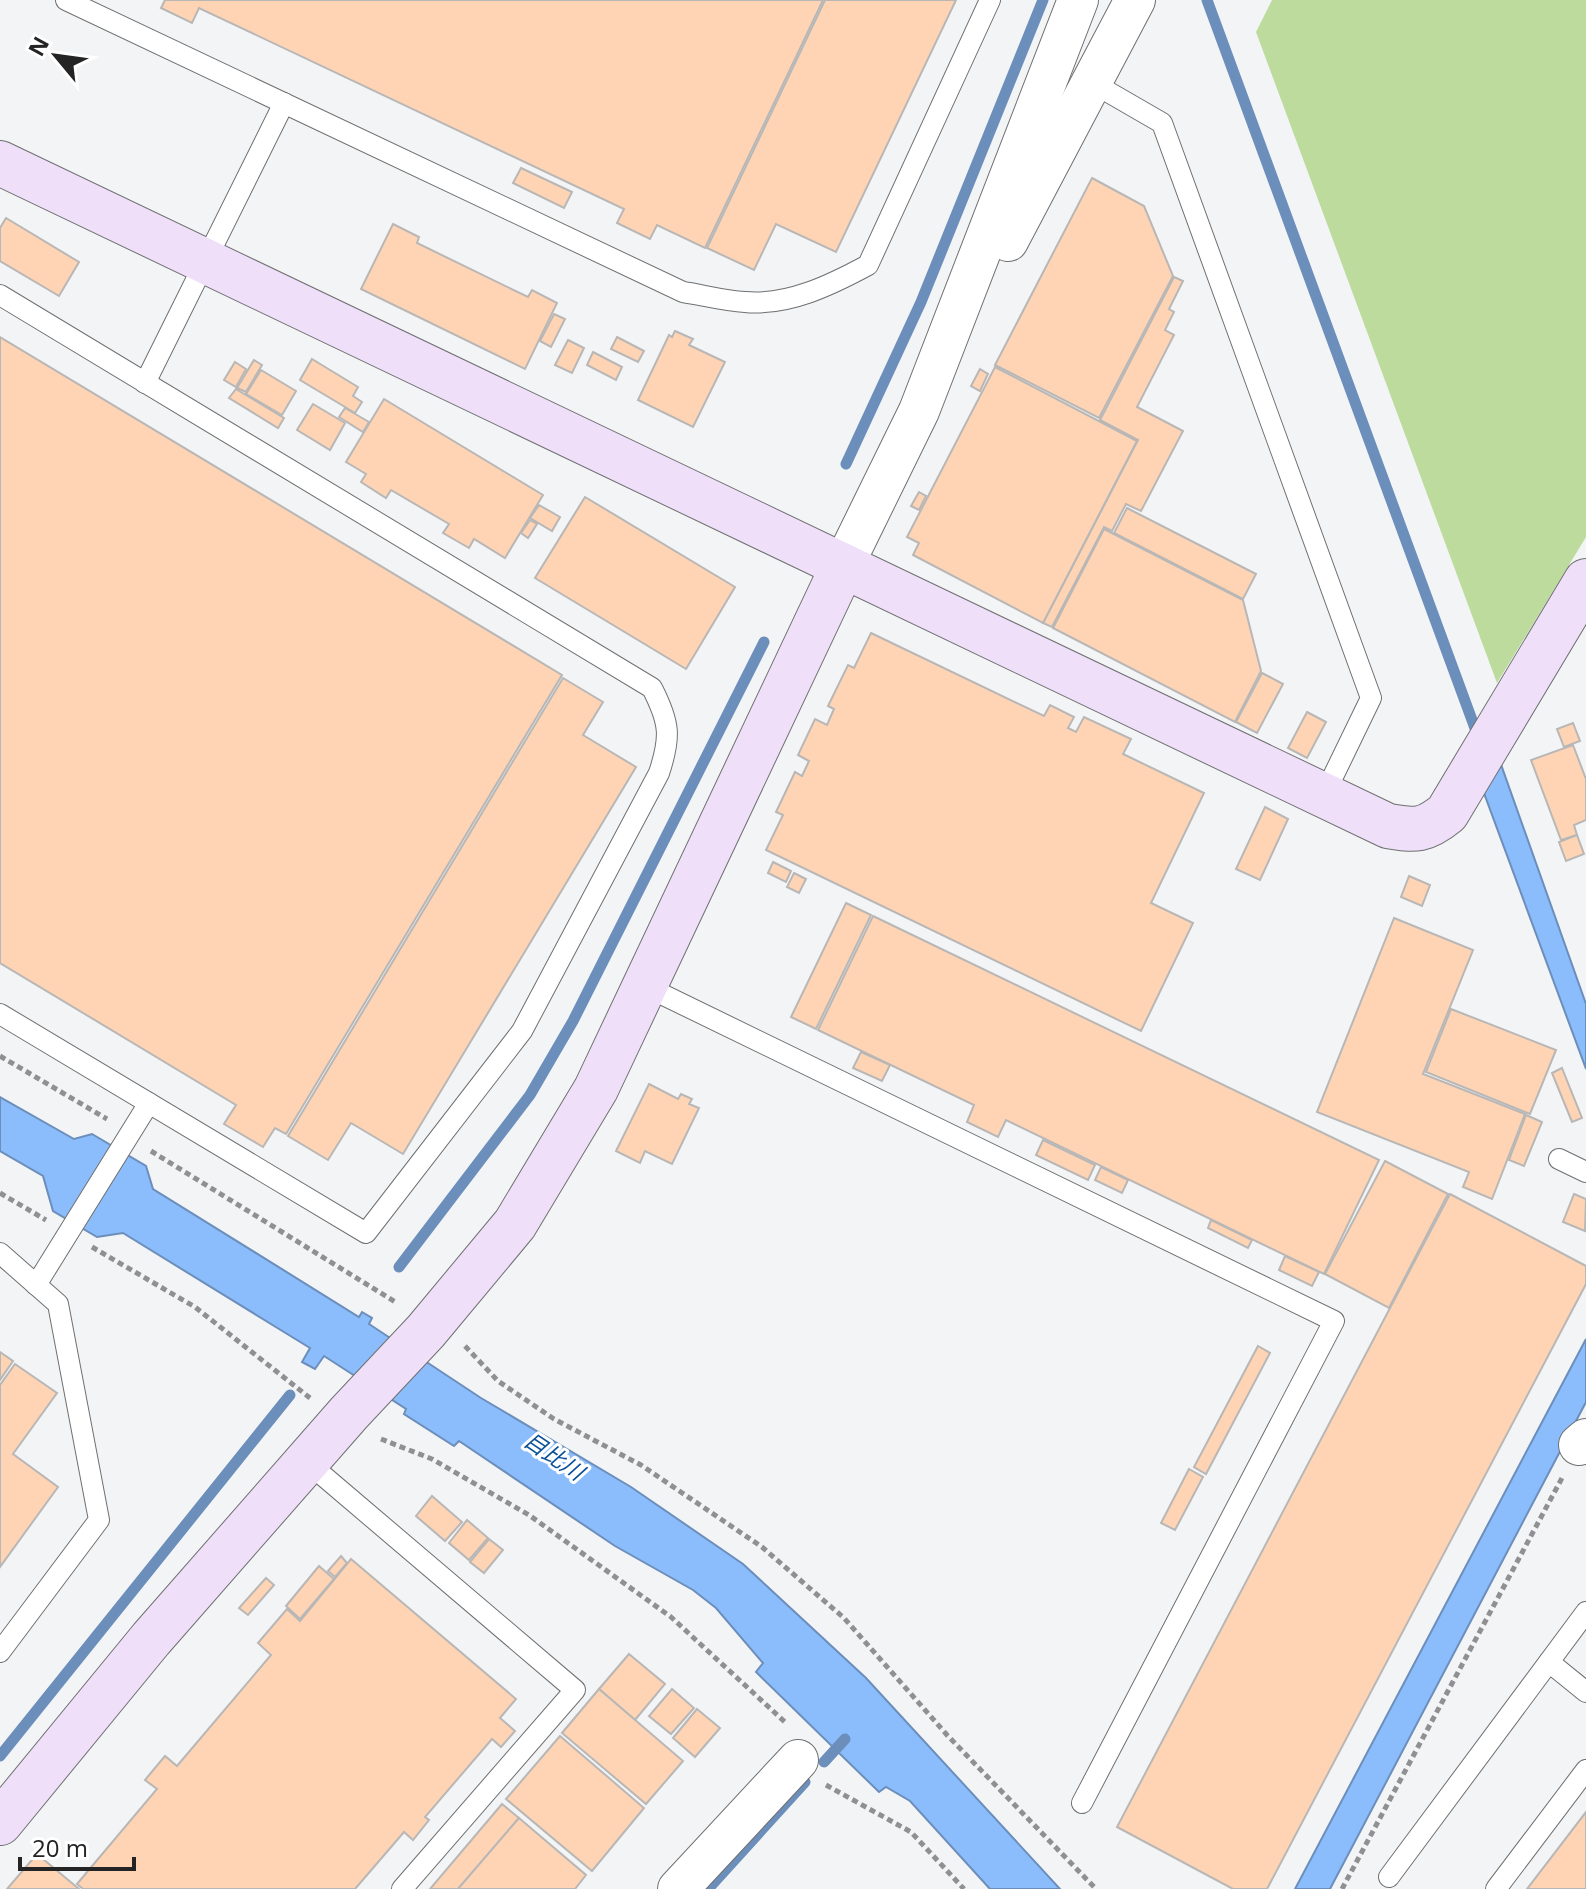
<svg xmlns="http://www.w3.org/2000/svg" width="1586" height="1889" viewBox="0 0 1586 1889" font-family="'Open Sans','Noto Sans JP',sans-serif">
<rect width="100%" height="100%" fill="#f3f4f6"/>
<path fill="#bcdb9c" d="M 1272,0 L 1586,0 L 1586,537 L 1497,683 L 1256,32 Z"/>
<g fill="#8bbcfb" stroke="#6c8ebb" stroke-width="2">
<path d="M 1498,756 L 1586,1004 L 1586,1069 L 1481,785 Z"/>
<path d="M 0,1097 L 74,1139 L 92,1134 L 146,1166 L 153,1189 L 359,1317 L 362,1312 L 372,1318 L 369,1324 L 481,1398 L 631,1487 L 743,1564 L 866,1678 L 1060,1889 L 990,1889 L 910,1801 L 886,1787 L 879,1792 L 756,1672 L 763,1663 L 716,1608 L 693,1590 L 615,1546 L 459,1441 L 454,1446 L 404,1414 L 406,1409 L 324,1356 L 315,1369 L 302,1362 L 310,1348 L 123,1233 L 97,1237 L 53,1211 L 43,1176 L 0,1151 Z"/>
<path d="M 1586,1339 L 1586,1402 L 1330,1889 L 1295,1889 Z"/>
</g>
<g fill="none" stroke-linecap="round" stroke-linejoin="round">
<g stroke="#6c8ebb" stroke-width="11">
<path d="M 1207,0 L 1479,739"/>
<path d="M 846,464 L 921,302 L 1043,0"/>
<path d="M 399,1267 L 530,1095 L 573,1021 L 764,642"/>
<path d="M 0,1756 L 290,1395"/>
<path d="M 824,1762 L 845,1739"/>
<path d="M 708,1889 L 805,1782"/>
</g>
</g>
<g fill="#fed4b5" stroke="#b9b7b6" stroke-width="2">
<path d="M 165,0 L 823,0 L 705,248 L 657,225 L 650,239 L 617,223 L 624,209 L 199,8 L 192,23 L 161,8 Z"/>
<path d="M 825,0 L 956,0 L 836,252 L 776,224 L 754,270 L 707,248 Z"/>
<path d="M 521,168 L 572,192 L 564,208 L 513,183 Z"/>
<path d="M 1092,178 L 1144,206 L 1173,276 L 1099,418 L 995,365 Z"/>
<path d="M 6,218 L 79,262 L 59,296 L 0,261 L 0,228 Z"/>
<path d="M 393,224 L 419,237 L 417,243 L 528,297 L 532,290 L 557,303 L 525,369 L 361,289 Z"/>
<path d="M 1174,277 L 1183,281 L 1169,309 L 1174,312 L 1165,330 L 1174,335 L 1137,407 L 1183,431 L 1141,511 L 1126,504 L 1112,531 L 1104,527 L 1052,627 L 1043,623 L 1138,440 L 1100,420 Z"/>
<path d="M 554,314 L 565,319 L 551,347 L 540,341 Z"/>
<path d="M 675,331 L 693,339 L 689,345 L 725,362 L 693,427 L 638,400 L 669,335 L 672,337 Z"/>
<path d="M 0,337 L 562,675 L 286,1134 L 275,1128 L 263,1147 L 224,1124 L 236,1105 L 0,963 Z"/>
<path d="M 617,337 L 644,351 L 638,362 L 611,349 Z"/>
<path d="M 568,340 L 584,348 L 572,373 L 555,365 Z"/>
<path d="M 593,352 L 622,367 L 616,380 L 587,365 Z"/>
<path d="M 312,359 L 358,387 L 353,396 L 362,402 L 355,413 L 300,380 Z"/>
<path d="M 254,360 L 262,365 L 246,392 L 237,388 Z"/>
<path d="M 235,362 L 246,369 L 236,387 L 224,380 Z"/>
<path d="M 995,367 L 1137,441 L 1043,623 L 913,555 L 919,543 L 907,537 Z"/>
<path d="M 980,369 L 988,374 L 980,391 L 971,386 Z"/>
<path d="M 261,370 L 296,391 L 282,415 L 246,394 Z"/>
<path d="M 236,389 L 284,418 L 278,428 L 229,398 Z"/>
<path d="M 384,399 L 543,495 L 505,558 L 474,539 L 469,548 L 443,533 L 449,524 L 391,490 L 386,498 L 361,482 L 366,474 L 346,462 Z"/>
<path d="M 313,404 L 345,423 L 330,450 L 297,430 Z"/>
<path d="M 345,408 L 369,422 L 363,432 L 339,417 Z"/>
<path d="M 919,492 L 926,496 L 919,510 L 911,506 Z"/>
<path d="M 585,497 L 735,587 L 686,669 L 535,578 Z"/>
<path d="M 539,505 L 560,517 L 552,531 L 530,518 Z"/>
<path d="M 1127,508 L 1256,574 L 1243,599 L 1114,533 Z"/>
<path d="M 530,520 L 537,524 L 528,538 L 521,533 Z"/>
<path d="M 1104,529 L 1243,600 L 1261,671 L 1235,722 L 1053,628 Z"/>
<path d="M 871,633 L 1044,716 L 1050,705 L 1074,717 L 1068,728 L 1076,732 L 1084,717 L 1131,739 L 1123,754 L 1204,793 L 1151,903 L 1193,923 L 1141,1031 L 766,850 L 783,815 L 776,812 L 795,772 L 802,776 L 809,761 L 798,755 L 815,719 L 827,725 L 834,709 L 828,706 L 848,665 L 854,668 Z"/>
<path d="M 1262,673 L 1283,684 L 1257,733 L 1236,722 Z"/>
<path d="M 563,678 L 603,702 L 583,735 L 636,767 L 403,1154 L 351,1123 L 328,1160 L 288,1136 Z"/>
<path d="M 1307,712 L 1326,722 L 1307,758 L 1288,748 Z"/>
<path d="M 1573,723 L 1580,741 L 1564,747 L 1557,729 Z"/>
<path d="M 1573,745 L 1586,779 L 1586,820 L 1574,825 L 1577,835 L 1561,840 L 1531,760 Z"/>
<path d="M 1265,807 L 1288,819 L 1260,880 L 1236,869 Z"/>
<path d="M 1577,835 L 1584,854 L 1566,861 L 1559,842 Z"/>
<path d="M 773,862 L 791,871 L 786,882 L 768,873 Z"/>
<path d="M 794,873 L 806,879 L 799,893 L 787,887 Z"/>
<path d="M 1409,876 L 1430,885 L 1422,906 L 1401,897 Z"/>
<path d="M 846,903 L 871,915 L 816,1029 L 791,1017 Z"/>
<path d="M 873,916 L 1379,1160 L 1324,1274 L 1006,1120 L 998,1137 L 967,1122 L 974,1105 L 818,1030 Z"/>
<path d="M 1394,918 L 1473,950 L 1423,1074 L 1525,1114 L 1492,1199 L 1463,1187 L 1469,1172 L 1317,1112 Z"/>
<path d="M 1451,1009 L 1556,1050 L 1530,1114 L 1426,1072 Z"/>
<path d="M 861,1052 L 890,1065 L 882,1081 L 853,1068 Z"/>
<path d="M 1562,1068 L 1582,1118 L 1572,1122 L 1552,1073 Z"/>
<path d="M 649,1084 L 678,1099 L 681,1094 L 692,1099 L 689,1104 L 699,1108 L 672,1164 L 645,1151 L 640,1163 L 616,1151 Z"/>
<path d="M 1526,1115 L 1542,1122 L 1524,1166 L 1509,1160 Z"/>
<path d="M 1043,1140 L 1095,1165 L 1088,1180 L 1036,1155 Z"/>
<path d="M 1385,1161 L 1448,1194 L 1389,1308 L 1325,1274 Z"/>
<path d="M 1101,1167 L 1128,1180 L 1122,1193 L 1095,1180 Z"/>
<path d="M 1450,1194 L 1586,1266 L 1586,1284 L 1267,1889 L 1233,1889 L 1117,1827 Z"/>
<path d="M 1574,1194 L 1586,1199 L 1585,1231 L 1563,1222 Z"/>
<path d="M 1211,1220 L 1252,1240 L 1248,1248 L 1208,1228 Z"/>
<path d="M 1285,1256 L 1319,1272 L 1312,1286 L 1279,1270 Z"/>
<path d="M 1258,1346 L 1270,1353 L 1206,1474 L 1194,1467 Z"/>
<path d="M 0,1352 L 13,1361 L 0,1380 Z"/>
<path d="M 15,1364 L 57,1393 L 13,1454 L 58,1487 L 0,1567 L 0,1385 Z"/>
<path d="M 1189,1469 L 1203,1477 L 1175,1530 L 1161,1523 Z"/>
<path d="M 432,1496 L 462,1522 L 445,1541 L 416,1516 Z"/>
<path d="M 467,1520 L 488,1538 L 469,1560 L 449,1543 Z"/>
<path d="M 489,1539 L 503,1550 L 484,1573 L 470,1562 Z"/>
<path d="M 341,1556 L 347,1563 L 335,1577 L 328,1571 Z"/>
<path d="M 351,1559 L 516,1699 L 500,1718 L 515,1731 L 501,1747 L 492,1739 L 425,1817 L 429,1820 L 413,1840 L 404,1832 L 355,1889 L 83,1889 L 77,1884 L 157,1789 L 145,1780 L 165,1756 L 177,1766 L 271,1655 L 258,1643 L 287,1609 L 300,1621 Z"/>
<path d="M 319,1566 L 334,1579 L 300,1619 L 286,1606 Z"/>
<path d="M 266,1578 L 274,1585 L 248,1615 L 239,1608 Z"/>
<path d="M 629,1654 L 665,1684 L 635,1720 L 599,1689 Z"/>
<path d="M 599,1689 L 683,1761 L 646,1804 L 562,1733 Z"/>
<path d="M 672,1689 L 694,1708 L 671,1734 L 649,1716 Z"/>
<path d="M 697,1709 L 720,1728 L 695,1757 L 673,1738 Z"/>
<path d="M 560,1736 L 644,1808 L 592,1871 L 506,1799 Z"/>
<path d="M 502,1804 L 519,1818 L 458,1889 L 430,1889 Z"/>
<path d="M 1586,1812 L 1586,1889 L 1527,1889 Z"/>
<path d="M 519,1818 L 586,1875 L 575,1889 L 458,1889 Z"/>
<path d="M 37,1854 L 79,1889 L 7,1889 Z"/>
</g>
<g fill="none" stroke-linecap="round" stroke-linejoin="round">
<defs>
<g id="lane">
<path d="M 66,0 L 683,292 C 703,295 724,301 745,302 C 788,306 831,285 868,265 L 990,0"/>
<path d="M 1091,82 L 1162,123 L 1371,698 L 1324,795"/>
<path d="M 0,295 L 652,688 C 670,723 671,737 659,773 L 522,1031 L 366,1233 L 0,1014"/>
<path d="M 145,383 L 284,103"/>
<path d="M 645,986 L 1334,1321 L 1082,1803"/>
<path d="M 1559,1159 L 1586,1172"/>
<path d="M 0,1253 L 58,1304 L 99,1520 L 0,1652"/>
<path d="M 36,1285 L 149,1103"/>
<path d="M 307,1462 L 575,1690 L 402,1889"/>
<path d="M 1549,1662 L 1586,1692"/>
<path d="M 1389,1877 L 1586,1612"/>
<path d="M 1496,1889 L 1586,1770"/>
</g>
<g id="street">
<path d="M 1008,241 L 1135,0"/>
<path d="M 843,566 L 919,411 L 1078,0"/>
<path d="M 1579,1445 L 1586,1439"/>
<path d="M 678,1889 L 798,1760"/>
</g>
<g id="secondary">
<path d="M 0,163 L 1388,826 C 1416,831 1425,831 1447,813 L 1586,581"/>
<path d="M 0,1823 L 151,1639 L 349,1413 L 426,1331 L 515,1224 L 596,1089 L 843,566"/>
</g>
</defs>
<use href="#lane" stroke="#6f7071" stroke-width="22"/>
<use href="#street" stroke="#6f7071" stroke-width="42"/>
<use href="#secondary" stroke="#6f7071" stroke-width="46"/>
<g stroke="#909092" stroke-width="5" stroke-dasharray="6 4" stroke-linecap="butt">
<path d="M 0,1056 L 107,1119"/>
<path d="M 151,1151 L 397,1303"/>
<path d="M 0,1193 L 46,1220"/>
<path d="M 92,1247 L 195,1307 L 310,1398"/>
<path d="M 465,1346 L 498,1381 L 554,1419 L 641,1465 L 762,1547 L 844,1618 L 947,1735 L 1096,1889"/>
<path d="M 381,1439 L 432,1459 L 529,1515 L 671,1617 L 786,1723"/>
<path d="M 826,1785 L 911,1832 L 964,1889"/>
<path d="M 1342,1889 L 1562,1478"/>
</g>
<use href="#lane" stroke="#fff" stroke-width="20"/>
<use href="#street" stroke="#fff" stroke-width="40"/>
<use href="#secondary" stroke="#efdff9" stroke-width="44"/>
</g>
<g text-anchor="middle" stroke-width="6" stroke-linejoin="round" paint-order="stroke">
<g font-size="22" font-style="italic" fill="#0a5199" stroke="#fff">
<text transform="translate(554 1456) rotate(34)" y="8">目比川</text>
</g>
</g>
<g transform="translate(56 56) rotate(299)" stroke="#ffffff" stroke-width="6" paint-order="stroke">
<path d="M0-6L14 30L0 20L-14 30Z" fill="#242425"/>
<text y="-12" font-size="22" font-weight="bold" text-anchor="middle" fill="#242425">N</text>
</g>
<path d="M20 1857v12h114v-12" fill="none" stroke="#242425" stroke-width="4"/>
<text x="32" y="1857" font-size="24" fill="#242425" stroke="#ffffff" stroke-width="6" paint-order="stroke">20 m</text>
</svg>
